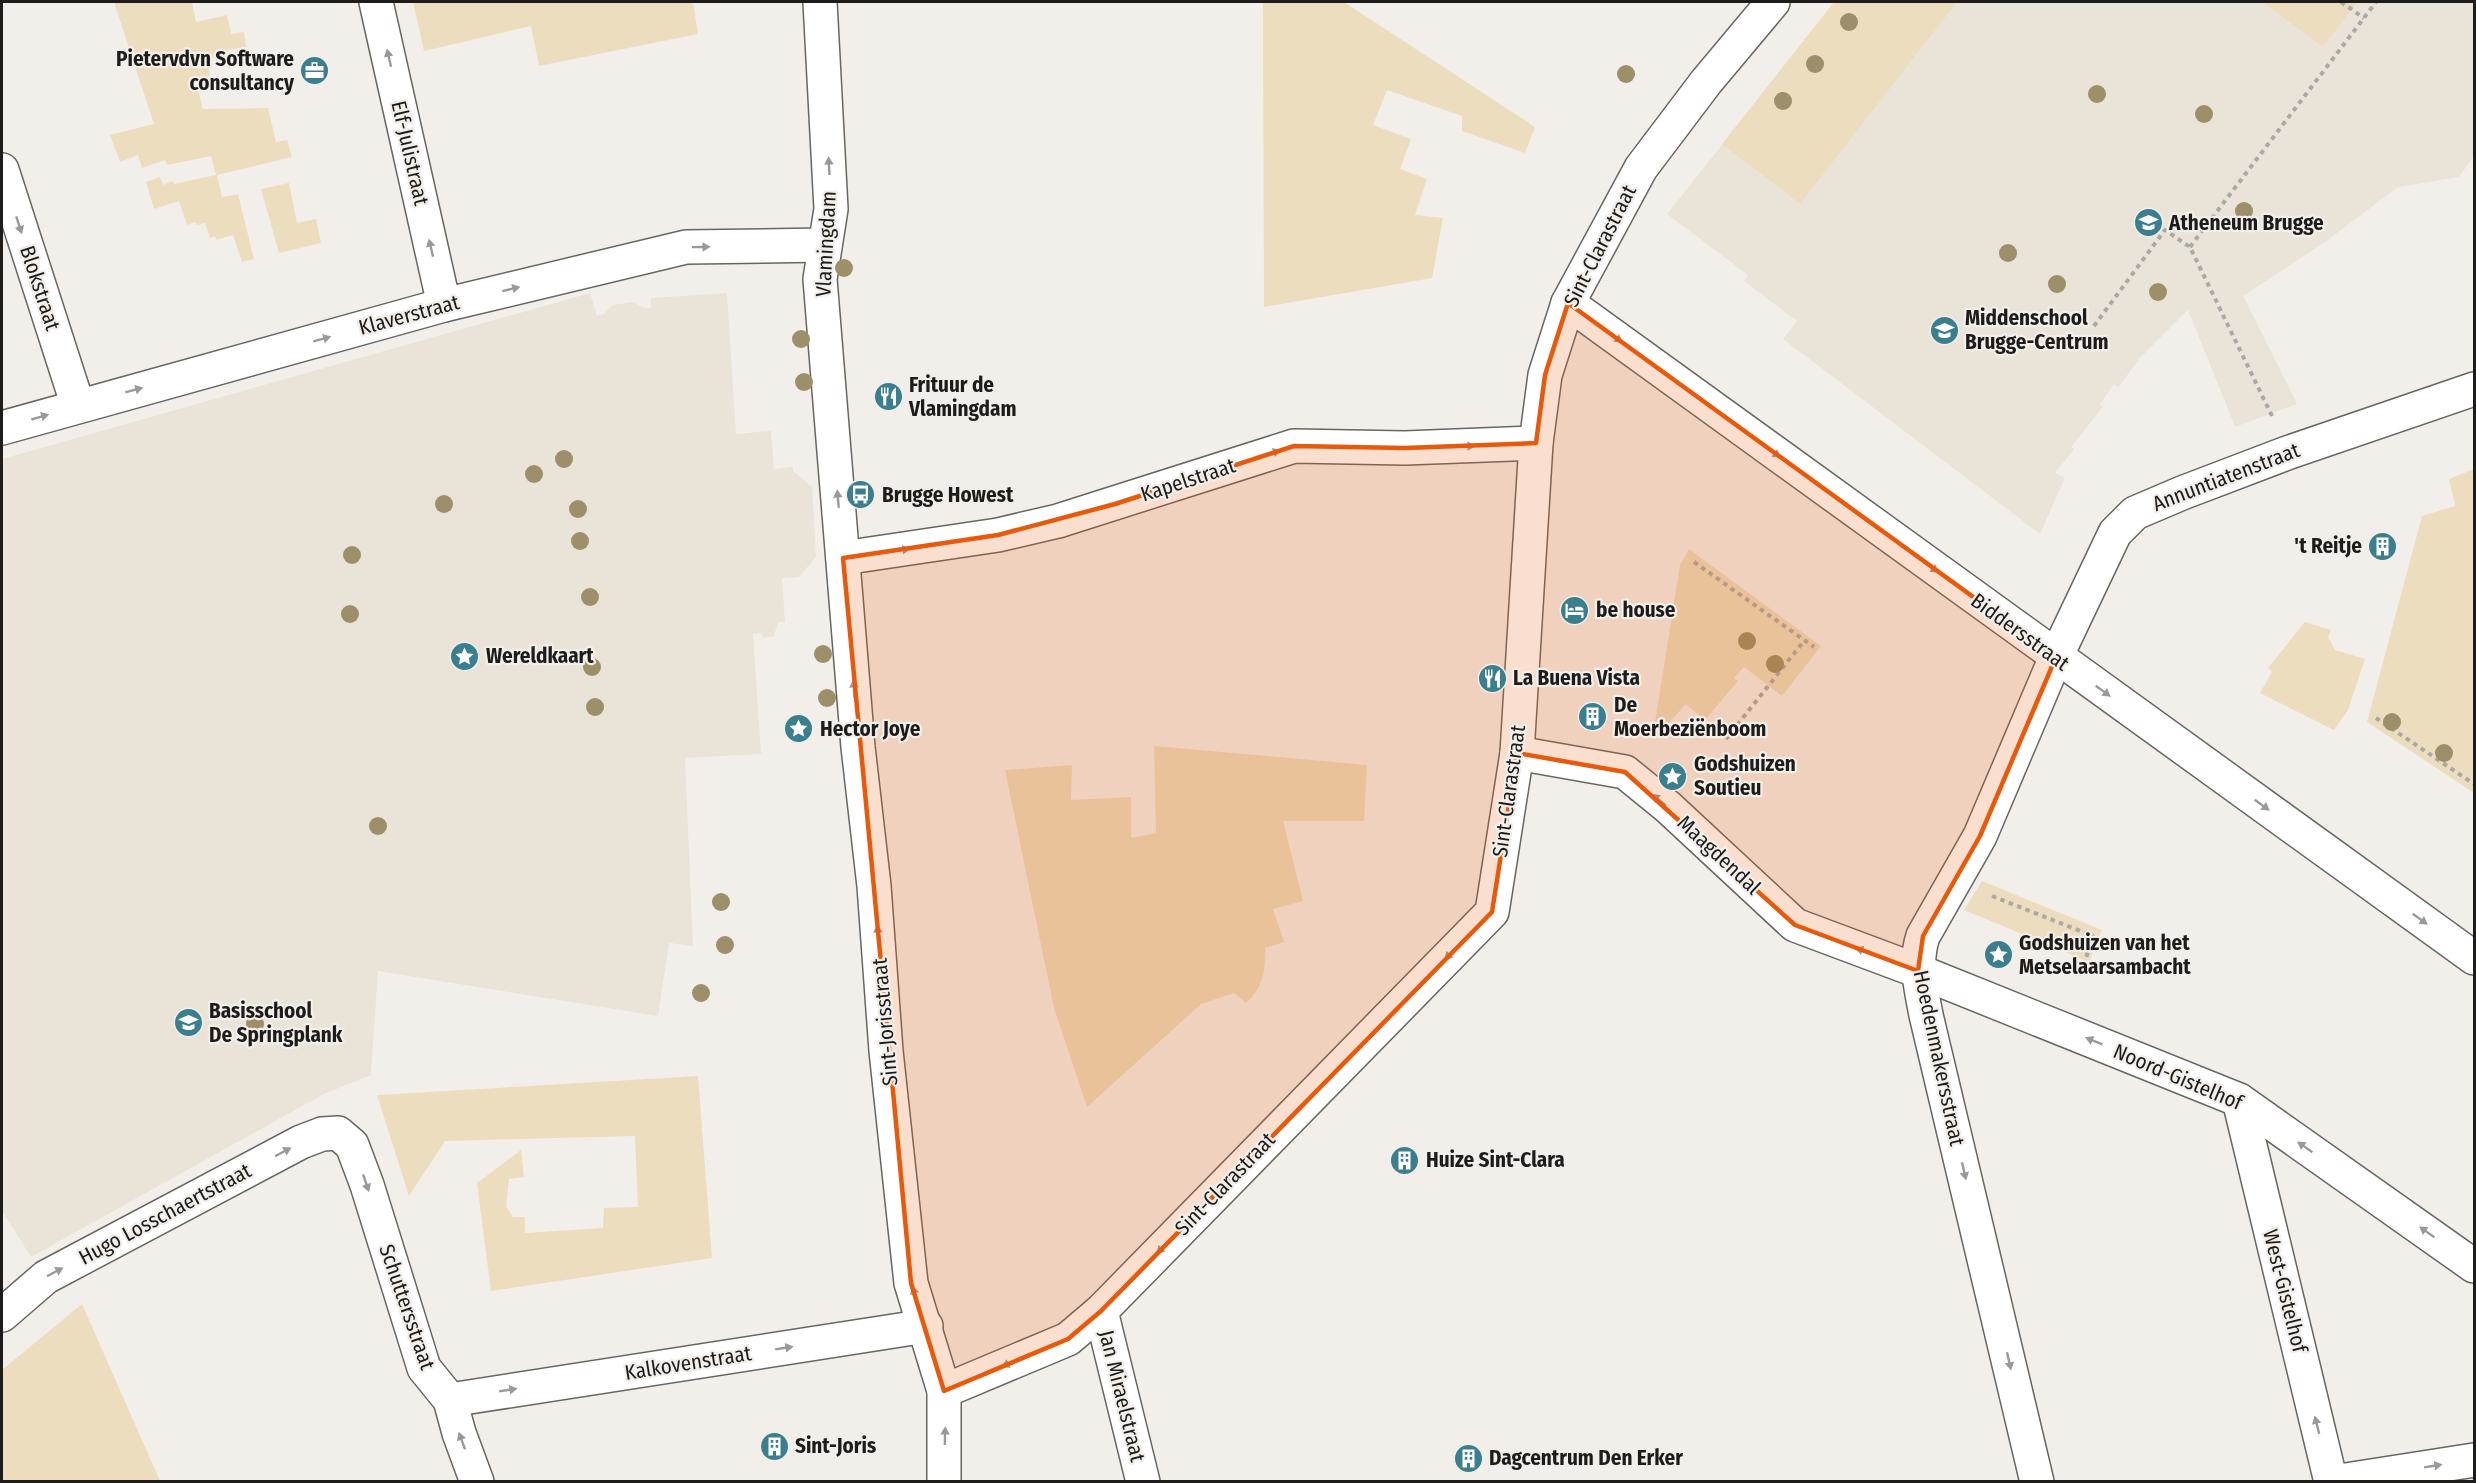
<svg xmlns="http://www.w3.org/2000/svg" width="2476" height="1483" viewBox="0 0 2476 1483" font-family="'Fira Sans Condensed',sans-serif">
<rect width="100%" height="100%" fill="#f2efea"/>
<g fill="#eae4d8">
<path d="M 1835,2 L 2474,2 L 2474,156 L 2459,177 L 2398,187 L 2325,242 L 2243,296 L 2297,404 L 2235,427 L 2188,310 L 2139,359 L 2118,388 L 2114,384 L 2100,404 L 2103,407 L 2071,447 L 2074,449 L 2055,473 L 2065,478 L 2040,534 L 1783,339 L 1797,321 L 1744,281 L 1748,275 L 1667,214 Z"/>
<path d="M 590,293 L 597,316 L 604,314 L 612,305 L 634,302 L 643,308 L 651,308 L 651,298 L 727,293 L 736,434 L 771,431 L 774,469 L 793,467 L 793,471 L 812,487 L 816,557 L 799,577 L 782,578 L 785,622 L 778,622 L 774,636 L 764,638 L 761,633 L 753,634 L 761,754 L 685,758 L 693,946 L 669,943 L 658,1016 L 378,971 L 371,1075 L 324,1094 L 31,1257 L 2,1211 L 2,459 Z"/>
</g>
<g fill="#ecddbf">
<path d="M 114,2 L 192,2 L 196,22 L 227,15 L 231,34 L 244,32 L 246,47 L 223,51 L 224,56 L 207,59 L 210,76 L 195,79 L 203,109 L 268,108 L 276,142 L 287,140 L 292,157 L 217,175 L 222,197 L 238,194 L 254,259 L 242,262 L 233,235 L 216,240 L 215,236 L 210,238 L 205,223 L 197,225 L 195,222 L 187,225 L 179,201 L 154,209 L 146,182 L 160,177 L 163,185 L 172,181 L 174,184 L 216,175 L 211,156 L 167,165 L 165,160 L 142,168 L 138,155 L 120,162 L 110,135 L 154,124 Z"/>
<path d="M 413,2 L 693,2 L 698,34 L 539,66 L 531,26 L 424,51 Z"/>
<path d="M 1263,2 L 1344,2 L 1535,127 L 1525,153 L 1462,131 L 1462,116 L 1387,90 L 1373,125 L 1411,139 L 1400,169 L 1427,179 L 1415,215 L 1443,218 L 1432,278 L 1264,307 Z"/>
<path d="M 1834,2 L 1957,2 L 1800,204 L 1722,144 Z"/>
<path d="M 2262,2 L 2357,2 L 2323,47 Z"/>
<path d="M 289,183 L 297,223 L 316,219 L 321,243 L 279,253 L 261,189 Z"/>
<path d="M 2474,469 L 2474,793 L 2367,722 L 2422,516 L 2455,506 L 2449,479 Z"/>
<path d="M 1689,549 L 1821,646 L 1782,696 L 1744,667 L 1734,678 L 1738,681 L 1705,720 L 1686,704 L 1658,735 L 1653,735 L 1680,565 Z"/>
<path d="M 2305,622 L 2331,630 L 2328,637 L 2335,650 L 2365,659 L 2348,710 L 2334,730 L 2260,693 L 2272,672 L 2268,668 Z"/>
<path d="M 1154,746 L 1367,765 L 1364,821 L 1283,821 L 1303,901 L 1273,909 L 1284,942 L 1265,948 C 1266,970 1263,988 1246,1003 L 1234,993 L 1201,1004 L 1087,1107 L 1054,1008 L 1005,770 L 1072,765 L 1071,800 L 1131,797 L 1131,838 L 1156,833 Z"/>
<path d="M 1982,881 L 2102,930 L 2089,962 L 1964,910 Z"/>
<path d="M 698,1076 L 712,1258 L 491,1291 L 477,1183 L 521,1150 L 524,1177 L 509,1179 L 506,1206 L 513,1217 L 525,1217 L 525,1233 L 603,1228 L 604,1208 L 638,1207 L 635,1136 L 445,1141 L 409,1196 L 377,1095 Z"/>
<path d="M 82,1304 L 160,1481 L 2,1481 L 2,1370 Z"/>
</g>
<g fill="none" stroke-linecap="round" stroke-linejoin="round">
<defs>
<g id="minor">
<path d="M 376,2 L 444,305"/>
<path d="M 820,2 L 831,209 L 820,279 L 858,747 L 874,886 L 886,1051 L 911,1283 L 944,1391 L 944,1482"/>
<path d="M 2,170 L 78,406"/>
<path d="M 1568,303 L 2474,958"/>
<path d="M 2,428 L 444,305 L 686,247 L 825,245"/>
<path d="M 843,558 L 998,535 L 1058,521 L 1294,446 L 1405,448 L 1536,443"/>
<path d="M 1517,753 L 1625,772 L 1668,807 L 1795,925 L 1918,971 L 2239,1100 L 2474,1266"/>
<path d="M 2239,1100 L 2331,1482"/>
<path d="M 1101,1311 L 1143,1482"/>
<path d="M 2,1315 L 46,1277 L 301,1142 L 322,1134 L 338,1133 L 352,1145 L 367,1185 L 424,1368 L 450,1400 L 459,1433 L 477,1482"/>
<path d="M 944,1391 L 1068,1339 L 1101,1311 L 1492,912 L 1517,753 L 1536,443 L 1545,375 L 1568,303 L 1641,168 L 1706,82 L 1773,2"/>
<path d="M 450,1400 L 926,1326"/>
<path d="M 2037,1482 L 1926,1015 C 1921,988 1914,963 1923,936 L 1980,836 L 2056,657 L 2115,533 L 2135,513 L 2182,493 L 2287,453 L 2474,389"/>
<path d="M 2333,1482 L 2474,1460"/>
</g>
</defs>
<use href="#minor" stroke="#686661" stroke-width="36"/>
<g stroke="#aba9a5" stroke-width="4" stroke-dasharray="4.5 4.5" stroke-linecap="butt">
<path d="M 2341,2 L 2364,18"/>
<path d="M 2190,247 L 2376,2"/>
<path d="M 2094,326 L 2165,230 L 2190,247 L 2272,416"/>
<path d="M 1694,562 L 1814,647"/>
<path d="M 2376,718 L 2474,784"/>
<path d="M 1726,739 L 1804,641"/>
<path d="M 1992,896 L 2093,936 L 2085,961"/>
</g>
<use href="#minor" stroke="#fff" stroke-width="33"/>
</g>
<g fill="#9d8f69">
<circle cx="1849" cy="22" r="9"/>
<circle cx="1815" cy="64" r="9"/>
<circle cx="1626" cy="74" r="9"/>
<circle cx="2097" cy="94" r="9"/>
<circle cx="1783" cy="101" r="9"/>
<circle cx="2204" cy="114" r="9"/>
<circle cx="2244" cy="211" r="9"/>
<circle cx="2008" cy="253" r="9"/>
<circle cx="844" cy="268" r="9"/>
<circle cx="2057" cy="284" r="9"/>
<circle cx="2158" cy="292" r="9"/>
<circle cx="801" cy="339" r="9"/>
<circle cx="804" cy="382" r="9"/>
<circle cx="564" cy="459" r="9"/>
<circle cx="534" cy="474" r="9"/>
<circle cx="444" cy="504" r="9"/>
<circle cx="578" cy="509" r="9"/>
<circle cx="580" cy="541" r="9"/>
<circle cx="352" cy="555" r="9"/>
<circle cx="590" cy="597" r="9"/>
<circle cx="350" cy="614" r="9"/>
<circle cx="1747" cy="641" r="9"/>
<circle cx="823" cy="654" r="9"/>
<circle cx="1775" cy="664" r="9"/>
<circle cx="592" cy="667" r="9"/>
<circle cx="827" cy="698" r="9"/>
<circle cx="595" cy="707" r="9"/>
<circle cx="2392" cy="722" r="9"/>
<circle cx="2444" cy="753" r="9"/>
<circle cx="378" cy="826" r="9"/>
<circle cx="721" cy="902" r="9"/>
<circle cx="725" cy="945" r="9"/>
<circle cx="701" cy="993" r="9"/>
<circle cx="255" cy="1024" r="9"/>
<circle cx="189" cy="1028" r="9"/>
</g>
<defs><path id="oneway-solid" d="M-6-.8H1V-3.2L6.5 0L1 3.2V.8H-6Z" transform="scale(1.5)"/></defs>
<g fill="#999998">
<use href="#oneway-solid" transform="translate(389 58) rotate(-103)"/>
<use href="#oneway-solid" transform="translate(829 166) rotate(-93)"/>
<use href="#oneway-solid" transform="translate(19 225) rotate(72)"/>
<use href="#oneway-solid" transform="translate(701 247) rotate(-1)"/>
<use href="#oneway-solid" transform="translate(431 248) rotate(-103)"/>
<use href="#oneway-solid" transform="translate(511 289) rotate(-14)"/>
<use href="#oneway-solid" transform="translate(1615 337) rotate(36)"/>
<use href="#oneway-solid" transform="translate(322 339) rotate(-15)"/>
<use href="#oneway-solid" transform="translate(134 390) rotate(-15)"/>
<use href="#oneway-solid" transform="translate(40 417) rotate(-16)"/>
<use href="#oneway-solid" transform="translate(1466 446) rotate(-2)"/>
<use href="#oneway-solid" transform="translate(1773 452) rotate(36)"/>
<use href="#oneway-solid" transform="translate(1272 453) rotate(-18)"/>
<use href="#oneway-solid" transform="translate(838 499) rotate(-95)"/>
<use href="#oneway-solid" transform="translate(901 550) rotate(-9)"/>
<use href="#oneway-solid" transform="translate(1931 567) rotate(36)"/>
<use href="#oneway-solid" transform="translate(854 689) rotate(-94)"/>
<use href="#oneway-solid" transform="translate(2103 691) rotate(36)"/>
<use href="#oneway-solid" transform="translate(1659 800) rotate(-141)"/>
<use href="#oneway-solid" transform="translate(2262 805) rotate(36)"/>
<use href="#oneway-solid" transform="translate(2420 919) rotate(36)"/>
<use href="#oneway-solid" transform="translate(878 934) rotate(-94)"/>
<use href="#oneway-solid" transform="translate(1864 951) rotate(-160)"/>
<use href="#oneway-solid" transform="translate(1451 953) rotate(134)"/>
<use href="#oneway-solid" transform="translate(2094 1041) rotate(-158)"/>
<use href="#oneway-solid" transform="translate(2305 1147) rotate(-145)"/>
<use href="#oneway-solid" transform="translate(283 1152) rotate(-28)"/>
<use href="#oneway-solid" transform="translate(1964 1171) rotate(77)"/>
<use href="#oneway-solid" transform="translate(366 1183) rotate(71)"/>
<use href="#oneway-solid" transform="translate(2427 1232) rotate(-145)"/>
<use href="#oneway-solid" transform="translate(1163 1247) rotate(134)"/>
<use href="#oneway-solid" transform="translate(55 1272) rotate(-28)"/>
<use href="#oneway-solid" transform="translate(915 1295) rotate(-108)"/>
<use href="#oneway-solid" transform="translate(784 1348) rotate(-9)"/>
<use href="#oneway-solid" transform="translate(2009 1361) rotate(77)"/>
<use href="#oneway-solid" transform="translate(1010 1363) rotate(157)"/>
<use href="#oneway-solid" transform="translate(508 1390) rotate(-9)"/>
<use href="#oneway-solid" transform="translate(2317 1425) rotate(-104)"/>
<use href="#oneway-solid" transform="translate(945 1436) rotate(-89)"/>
<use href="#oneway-solid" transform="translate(462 1441) rotate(-110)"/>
<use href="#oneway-solid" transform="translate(2433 1466) rotate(-9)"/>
</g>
<path fill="#e8590c" fill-opacity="0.2" stroke="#e8590c" stroke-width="4.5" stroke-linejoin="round" d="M 1568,303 L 2056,657 L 1980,836 L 1923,936 L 1918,971 L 1795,925 L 1625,772 L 1517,753 L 1492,912 L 1101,1311 L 1068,1339 L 944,1391 L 911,1283 L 843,558 L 998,535 L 1115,504 L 1294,446 L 1405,448 L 1536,443 L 1545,375 Z"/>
<defs>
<symbol id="office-disc" viewBox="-11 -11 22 22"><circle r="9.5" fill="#3b7f8e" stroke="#f2efea"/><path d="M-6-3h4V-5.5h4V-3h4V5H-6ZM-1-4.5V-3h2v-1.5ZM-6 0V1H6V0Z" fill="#fff"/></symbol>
<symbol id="school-disc" viewBox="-11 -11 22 22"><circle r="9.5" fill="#3b7f8e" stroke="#f2efea"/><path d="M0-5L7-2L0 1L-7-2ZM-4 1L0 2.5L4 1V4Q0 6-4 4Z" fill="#fff"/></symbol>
<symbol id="restaurant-disc" viewBox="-11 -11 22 22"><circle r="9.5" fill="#3b7f8e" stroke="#f2efea"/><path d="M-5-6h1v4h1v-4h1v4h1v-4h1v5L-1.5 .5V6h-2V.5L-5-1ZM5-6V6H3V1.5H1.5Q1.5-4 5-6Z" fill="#fff"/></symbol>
<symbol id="bus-disc" viewBox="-11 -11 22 22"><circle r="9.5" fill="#3b7f8e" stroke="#f2efea"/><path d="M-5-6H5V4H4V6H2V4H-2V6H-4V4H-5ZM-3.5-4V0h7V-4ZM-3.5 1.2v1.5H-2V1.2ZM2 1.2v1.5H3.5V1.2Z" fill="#fff"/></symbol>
<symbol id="building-disc" viewBox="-11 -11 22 22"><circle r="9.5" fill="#3b7f8e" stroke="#f2efea"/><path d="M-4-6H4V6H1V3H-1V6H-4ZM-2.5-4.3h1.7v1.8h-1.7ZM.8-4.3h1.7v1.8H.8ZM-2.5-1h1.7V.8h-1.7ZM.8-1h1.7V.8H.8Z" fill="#fff"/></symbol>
<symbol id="hotel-disc" viewBox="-11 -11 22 22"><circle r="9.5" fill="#3b7f8e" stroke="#f2efea"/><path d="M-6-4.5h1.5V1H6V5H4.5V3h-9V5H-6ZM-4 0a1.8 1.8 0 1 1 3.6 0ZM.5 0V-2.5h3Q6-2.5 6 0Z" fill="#fff"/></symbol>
<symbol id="sight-disc" viewBox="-11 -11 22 22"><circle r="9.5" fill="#3b7f8e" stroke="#f2efea"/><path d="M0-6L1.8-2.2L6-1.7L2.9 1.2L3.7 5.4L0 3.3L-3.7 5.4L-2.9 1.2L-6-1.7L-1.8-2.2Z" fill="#fff"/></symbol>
</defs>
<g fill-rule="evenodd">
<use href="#office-disc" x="298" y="54" width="33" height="33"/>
<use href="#school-disc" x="2132" y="206" width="33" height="33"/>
<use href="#school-disc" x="1928" y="314" width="33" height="33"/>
<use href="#restaurant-disc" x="872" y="380" width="33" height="33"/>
<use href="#bus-disc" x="844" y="478" width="33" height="33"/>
<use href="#building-disc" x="2366" y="530" width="33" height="33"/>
<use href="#hotel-disc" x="1558" y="594" width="33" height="33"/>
<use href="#sight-disc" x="448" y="640" width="33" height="33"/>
<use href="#restaurant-disc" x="1476" y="662" width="33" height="33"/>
<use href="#building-disc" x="1576" y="700" width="33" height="33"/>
<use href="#sight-disc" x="782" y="712" width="33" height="33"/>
<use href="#sight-disc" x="1656" y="760" width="33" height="33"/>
<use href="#sight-disc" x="1982" y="938" width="33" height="33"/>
<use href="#school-disc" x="172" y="1006" width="33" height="33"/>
<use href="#building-disc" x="1388" y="1144" width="33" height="33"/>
<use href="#building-disc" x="758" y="1430" width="33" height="33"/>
<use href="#building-disc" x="1452" y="1442" width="33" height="33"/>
</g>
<g text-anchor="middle" stroke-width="4.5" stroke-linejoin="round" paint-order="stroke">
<g font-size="21" font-weight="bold" fill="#1d1c1a" stroke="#f2efea" text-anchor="start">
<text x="294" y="66" text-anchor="end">Pietervdvn Software<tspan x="294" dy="24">consultancy</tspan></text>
<text x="2169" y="230">Atheneum Brugge</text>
<text x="1965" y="325">Middenschool<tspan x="1965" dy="24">Brugge-Centrum</tspan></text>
<text x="909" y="392">Frituur de<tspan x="909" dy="24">Vlamingdam</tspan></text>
<text x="882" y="502">Brugge Howest</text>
<text x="2362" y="553" text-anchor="end">'t Reitje</text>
<text x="1596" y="617">be house</text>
<text x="486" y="663">Wereldkaart</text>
<text x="1513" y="685">La Buena Vista</text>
<text x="1614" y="712">De<tspan x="1614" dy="24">Moerbeziënboom</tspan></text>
<text x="820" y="736">Hector Joye</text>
<text x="1694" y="771">Godshuizen<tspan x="1694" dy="24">Soutieu</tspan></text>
<text x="2019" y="950">Godshuizen van het<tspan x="2019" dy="24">Metselaarsambacht</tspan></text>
<text x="209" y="1018">Basisschool<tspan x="209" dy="24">De Springplank</tspan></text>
<text x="1426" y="1167">Huize Sint-Clara</text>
<text x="795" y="1453">Sint-Joris</text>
<text x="1489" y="1465">Dagcentrum Den Erker</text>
</g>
<g font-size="21" fill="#1d1c1a" stroke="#f2efea">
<text transform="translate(410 153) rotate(77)" y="7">Elf-Julistraat</text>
<text transform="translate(826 244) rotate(-87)" y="7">Vlamingdam</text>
<text transform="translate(1600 246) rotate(-63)" y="7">Sint-Clarastraat</text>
<text transform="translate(40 288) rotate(72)" y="7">Blokstraat</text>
<text transform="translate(409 315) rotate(-15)" y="7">Klaverstraat</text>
<text transform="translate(2226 477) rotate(-21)" y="7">Annuntiatenstraat</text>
<text transform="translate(1188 480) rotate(-18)" y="7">Kapelstraat</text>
<text transform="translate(2020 632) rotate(36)" y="7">Biddersstraat</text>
<text transform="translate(1509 791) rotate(-82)" y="7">Sint-Clarastraat</text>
<text transform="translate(1719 855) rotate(43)" y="7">Maagdendal</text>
<text transform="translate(885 1022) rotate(-95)" y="7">Sint-Jorisstraat</text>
<text transform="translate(1939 1058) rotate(78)" y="7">Hoedenmakersstraat</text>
<text transform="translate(2178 1077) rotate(23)" y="7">Noord-Gistelhof</text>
<text transform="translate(1225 1184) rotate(-46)" y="7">Sint-Clarastraat</text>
<text transform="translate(165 1214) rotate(-28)" y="7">Hugo Losschaertstraat</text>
<text transform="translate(2285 1291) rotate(76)" y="7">West-Gistelhof</text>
<text transform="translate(407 1307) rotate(71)" y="7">Schuttersstraat</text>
<text transform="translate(688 1363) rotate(-9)" y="7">Kalkovenstraat</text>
<text transform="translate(1122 1396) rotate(76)" y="7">Jan Miraelstraat</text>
</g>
</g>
<rect width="2476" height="1483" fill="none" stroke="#1d1c1a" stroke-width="6"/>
</svg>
